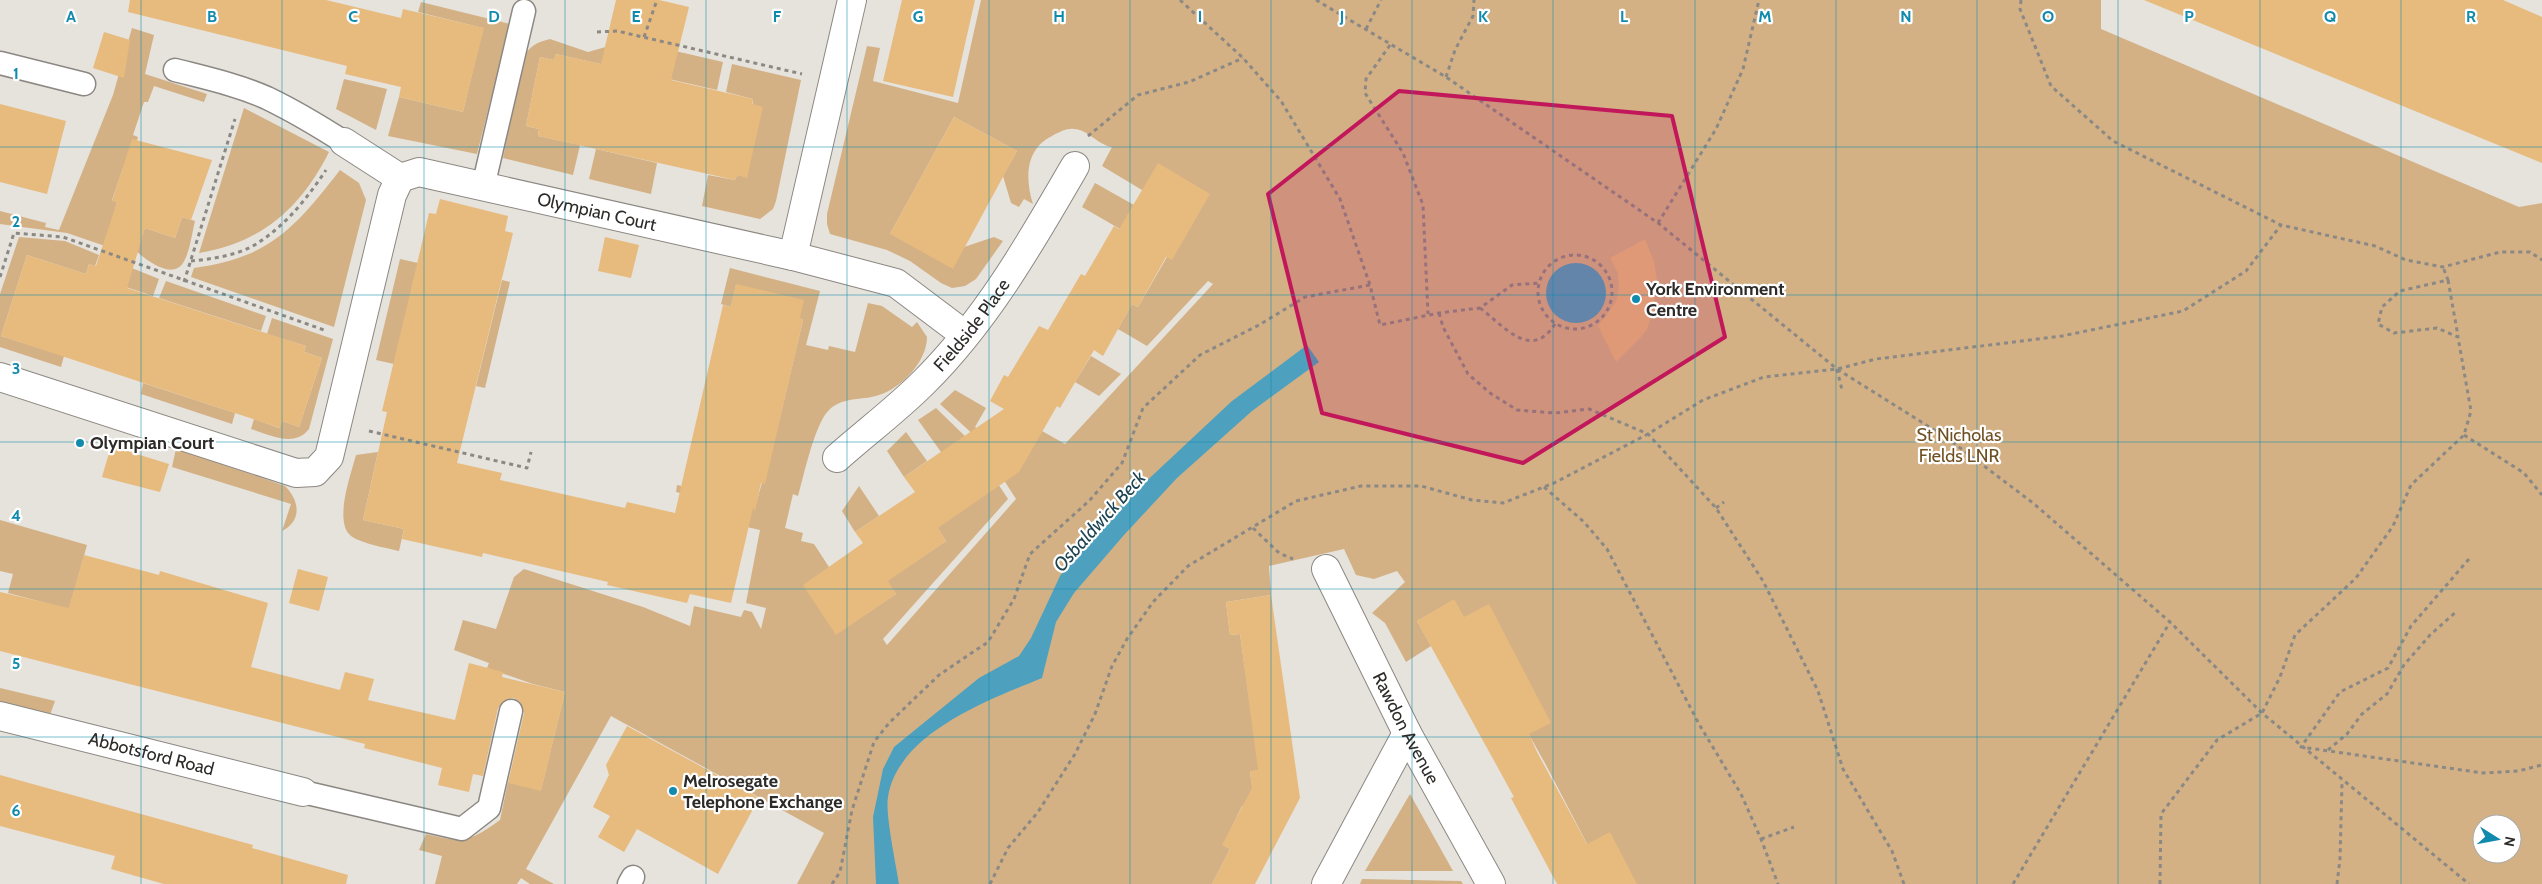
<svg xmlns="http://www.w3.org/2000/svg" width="2542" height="884" viewBox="0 0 2542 884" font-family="Cabin,sans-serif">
<rect width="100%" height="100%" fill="#e6e2dc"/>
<g fill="#d3b185" fill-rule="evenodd">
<path d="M 981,0 L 2101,0 L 2101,29 L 2519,207 L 2542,203 L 2542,884 L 1608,884 L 1546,765 L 1454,600 L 1417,621 L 1431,646 L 1406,662 L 1385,623 L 1372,613 L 1405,582 L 1397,571 L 1374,579 L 1356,575 L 1344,549 L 1269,566 L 1271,595 L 1226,602 L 1230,635 L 1240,634 L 1259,770 L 1250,772 L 1255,805 L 1247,808 L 1242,806 L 1223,845 L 1230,849 L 1212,884 L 797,884 L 824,833 L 611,716 L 526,869 L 554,884 L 530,884 L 521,878 L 517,884 L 435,884 L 442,856 L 419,850 L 426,834 C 463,843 468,843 500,820 L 508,782 L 541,790 L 565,692 L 533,684 L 487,668 L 489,663 L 454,650 L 463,620 L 496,629 L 514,577 L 524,569 L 643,607 L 690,626 L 694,606 L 741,617 L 744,610 L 752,612 L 761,629 L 766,608 L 746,603 L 760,530 L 707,518 L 710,500 L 676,492 L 677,485 L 756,504 L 780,418 L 803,320 L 736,285 L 731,307 L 721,304 L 730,268 L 820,291 L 806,345 L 828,350 L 829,346 L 855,352 L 868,303 L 882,306 L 912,327 L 917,322 L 927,337 C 927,361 902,388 879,395 C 861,401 844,396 829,410 C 815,423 804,475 798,496 L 793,494 L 785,528 L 803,533 L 801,541 L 814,544 L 829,567 L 836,634 L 896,594 L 887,581 L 946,541 L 937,527 L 941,452 L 918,420 L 936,408 L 970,441 L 1008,499 L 883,639 L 887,645 L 1016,499 L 977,438 L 940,404 L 955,390 L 986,408 L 975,427 L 1026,458 L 1042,431 L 1065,444 L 1213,284 L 1208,281 L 1147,346 L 1118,329 L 1132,304 L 1138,307 L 1167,257 L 1142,190 L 1102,166 L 1112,147 C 1098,145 1087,129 1074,129 C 1066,128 1058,133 1052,136 C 1025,149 1025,179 1033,204 L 1024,199 L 1019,207 L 1011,203 L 1003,176 L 1017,151 L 954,117 L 890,234 L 964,247 L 994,237 L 1003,241 L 976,279 L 965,286 L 952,288 L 941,283 L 910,261 L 887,250 L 830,234 L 827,224 L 827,214 L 867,46 L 880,48 L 873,81 L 958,103 ZM 2482,824 L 2512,824 L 2512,854 L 2482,854 Z"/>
<path d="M 421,2 L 510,24 L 477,154 L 388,136 L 399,97 L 463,112 L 483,28 L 418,12 Z"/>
<path d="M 132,28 L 154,35 L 145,74 L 207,94 L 204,102 L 154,86 L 148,102 L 144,102 L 133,135 L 138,137 L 128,169 L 123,168 L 112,200 L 117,202 L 105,246 L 67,233 L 0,224 L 0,211 L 46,223 L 45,227 L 59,230 L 113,95 Z"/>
<path d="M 619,38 L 723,62 L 717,90 L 669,79 Z"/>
<path d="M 550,39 L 588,52 L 609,46 L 605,65 L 556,54 L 554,60 L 540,57 L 526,126 L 539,129 L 538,136 L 580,145 L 573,175 L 503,158 L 524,57 C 529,46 538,42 550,39 Z"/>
<path d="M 732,64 L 801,80 L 776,201 L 773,209 L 760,219 L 702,206 L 708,175 L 735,180 L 737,175 L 747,177 L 753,99 L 726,92 Z"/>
<path d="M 344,79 L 387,89 L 376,130 L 336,109 Z"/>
<path d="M 244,108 L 329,152 C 301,208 261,243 199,253 Z"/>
<path d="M 596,149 L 657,163 L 651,194 L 589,179 Z"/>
<path d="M 340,170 L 359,183 L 366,200 L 334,327 L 191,277 L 194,268 C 269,258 295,228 340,170 Z"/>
<path d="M 1095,183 L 1134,205 L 1120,229 L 1082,207 Z"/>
<path d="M 182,217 L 195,221 C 192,233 190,252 183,263 C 172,280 146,260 136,251 L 145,228 L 175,238 Z"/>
<path d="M 19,237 L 65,241 L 99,255 L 95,266 L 89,264 L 86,274 L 27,255 L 1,336 L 64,356 L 61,367 L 0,347 L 0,294 Z"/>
<path d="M 107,258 L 159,279 L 153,296 L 99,278 Z"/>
<path d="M 400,259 L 418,263 L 394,364 L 376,360 Z"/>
<path d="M 502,280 L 510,282 L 485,388 L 476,386 Z"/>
<path d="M 166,281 L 266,316 L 261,331 L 159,298 Z"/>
<path d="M 272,318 L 333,339 L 309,429 C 294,448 270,435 251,429 L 254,419 L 279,428 L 282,421 L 299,427 L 322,358 L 304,352 L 306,346 L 267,334 Z"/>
<path d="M 1091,356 L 1121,374 L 1099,396 L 1075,382 Z"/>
<path d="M 143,383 L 235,413 L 232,424 L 141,394 Z"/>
<path d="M 906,432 L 927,461 L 904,477 L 887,451 Z"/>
<path d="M 177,444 L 189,452 L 285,486 C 300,501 302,521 282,531 L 291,504 L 172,467 Z"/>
<path d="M 378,452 L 363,520 L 404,529 L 399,551 C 387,548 357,543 349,534 C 335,518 351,474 356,455 Z"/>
<path d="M 859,486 L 879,516 L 855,532 L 842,511 Z"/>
<path d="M 0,520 L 87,545 L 69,609 L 8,593 L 13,574 L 0,571 Z"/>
<path d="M 0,688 L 55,701 L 50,715 L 0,702 Z"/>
<path d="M 1410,794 L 1453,871 L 1365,871 Z"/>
<path d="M 1362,879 L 1461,881 L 1463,884 L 1360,884 Z"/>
</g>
<g fill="#4da1bf">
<circle cx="1576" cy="293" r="30"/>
<path d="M 1307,345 L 1319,362 L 1252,411 L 1177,478 L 1124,535 L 1074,593 L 1056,622 L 1042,678 C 989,700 898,733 888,797 C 885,814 896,864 899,884 L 876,884 L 873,817 L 883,769 L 894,747 L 979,678 L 1019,656 L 1031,638 L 1060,576 L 1092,532 L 1232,401 Z"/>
</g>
<g fill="#e7ba7e">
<path d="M 130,0 L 326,0 L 401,18 L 403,9 L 484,28 L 463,112 L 399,97 L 401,87 L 345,74 L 347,66 L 128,12 Z"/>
<path d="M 616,0 L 659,0 L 689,7 L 671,80 L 753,99 L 752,104 L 763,107 L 747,178 L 737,175 L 735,180 L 538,136 L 539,129 L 526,126 L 540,57 L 554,60 L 556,54 L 601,64 Z"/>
<path d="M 902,0 L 975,0 L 953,97 L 883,81 Z"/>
<path d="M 2144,0 L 2503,0 L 2542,17 L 2542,163 Z"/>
<path d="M 104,32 L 130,40 L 124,78 L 93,68 Z"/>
<path d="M 0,104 L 66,121 L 47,194 L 0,182 Z"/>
<path d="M 954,117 L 1017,151 L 953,269 L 890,234 Z"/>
<path d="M 132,139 L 212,160 L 191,220 L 182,217 L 175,238 L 145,228 L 127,288 L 306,346 L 304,352 L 322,358 L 299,427 L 282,421 L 280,428 L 1,336 L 27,255 L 86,274 L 89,264 L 96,266 L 117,202 L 112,201 Z"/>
<path d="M 1158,163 L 1210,194 L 1172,260 L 1166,257 L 1138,307 L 1132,304 L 1103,356 L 1094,350 L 1060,408 L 1057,406 L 1019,472 L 938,528 L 946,541 L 888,581 L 896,594 L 836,635 L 803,585 L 863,543 L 855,532 L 915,492 L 904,477 L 1004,409 L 990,401 L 1004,375 L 1008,377 L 1039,326 L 1048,330 L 1081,274 L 1085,276 L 1114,226 L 1119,229 Z"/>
<path d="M 440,199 L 508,216 L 505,231 L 513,233 L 457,463 L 502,473 L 500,480 L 625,508 L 627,502 L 675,513 L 723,305 L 731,307 L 736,284 L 804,300 L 800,318 L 803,320 L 765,484 L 761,483 L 755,511 L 753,508 L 731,603 L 690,594 L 687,603 L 607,585 L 608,582 L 483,553 L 482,557 L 402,539 L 404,529 L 363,520 L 387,412 L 382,411 L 409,298 L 429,213 L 436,214 Z"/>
<path d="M 605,237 L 639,245 L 631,278 L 598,271 Z"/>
<path d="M 1645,239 L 1654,262 L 1657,281 L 1653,311 L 1647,329 L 1640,338 L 1616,362 L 1598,326 L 1616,302 L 1619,287 L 1618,273 L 1610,258 Z"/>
<path d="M 111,446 L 169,464 L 160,492 L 102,477 Z"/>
<path d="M 84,555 L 159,575 L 160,571 L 268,603 L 251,667 L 340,690 L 345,672 L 374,679 L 368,700 L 455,720 L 469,663 L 503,672 L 502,677 L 565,692 L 541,791 L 508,783 L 524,713 L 520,702 L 514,698 L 507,699 L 498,708 L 483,776 L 473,774 L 469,792 L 438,785 L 442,768 L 364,748 L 365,744 L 0,651 L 0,592 L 69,608 Z"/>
<path d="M 298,569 L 328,577 L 319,611 L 289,603 Z"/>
<path d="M 1271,595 L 1300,798 L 1255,884 L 1212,884 L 1230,849 L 1222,845 L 1252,788 L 1250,771 L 1258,770 L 1240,634 L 1230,635 L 1226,602 Z"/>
<path d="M 1454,599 L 1464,617 L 1489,604 L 1551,723 L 1529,734 L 1537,752 L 1587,844 L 1610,832 L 1637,884 L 1557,884 L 1511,798 L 1514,797 L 1417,621 Z"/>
<path d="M 627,726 L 759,798 L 718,874 L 637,829 L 624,852 L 598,837 L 610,816 L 593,807 L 609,775 L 606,765 Z"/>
<path d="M 0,775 L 253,845 L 252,848 L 348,875 L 346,884 L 164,884 L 111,869 L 115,856 L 0,826 Z"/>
</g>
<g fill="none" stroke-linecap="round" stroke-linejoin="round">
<defs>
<g id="lane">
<path d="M 0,63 L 84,84"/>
<path d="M 175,70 C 206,78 238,85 267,98 C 294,111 319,126 344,142"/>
<path d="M 483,187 L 524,11"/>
<path d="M 303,792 L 462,829 L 489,808 L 511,711"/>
<path d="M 629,884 L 633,877"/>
</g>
<g id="street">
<path d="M 344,142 L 400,178"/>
<path d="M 793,256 L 852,0"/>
<path id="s1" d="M 0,377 L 296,473 L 315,472 L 329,457 L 392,195 L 400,178 L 419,172 L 793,256 L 896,283 L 965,335"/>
<path id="s2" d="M 837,458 C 865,433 896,410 923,383 C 986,321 1031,242 1075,166"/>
<path id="s3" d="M 1326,569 L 1407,733 L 1491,884"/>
<path id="s4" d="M 0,716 L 303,792"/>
<path d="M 1326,884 L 1407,733"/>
</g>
</defs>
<use href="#lane" stroke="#8c8782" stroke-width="25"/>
<use href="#street" stroke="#8c8782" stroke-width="30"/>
<g stroke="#8c8985" stroke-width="3" stroke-dasharray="4 4" stroke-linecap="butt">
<path d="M 1180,0 L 1243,58 L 1281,101 L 1340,199 L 1370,285 L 1380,325 L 1439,313 L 1480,308 L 1512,285 L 1540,283"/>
<path d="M 1316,0 L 1446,77 L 1658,223 L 1837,369 L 1947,438 L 2033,503 L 2170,622 L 2262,713 L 2469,884"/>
<path d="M 2021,0 L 2020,9 L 2051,86 L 2113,141 L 2281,225 L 2375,246 L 2406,260 L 2443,267 L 2500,252 L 2530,252 L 2542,260"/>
<path d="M 1366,29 L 1381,0"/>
<path d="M 597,32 L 617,31 L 802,74"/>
<path d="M 644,37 L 657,0"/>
<path d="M 1390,45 L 1366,79 L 1365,93 L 1403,153 L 1423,205 L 1428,314"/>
<path d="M 1446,77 L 1455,50 L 1473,16 L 1474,0"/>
<path d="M 1088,136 L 1138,95 L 1189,82 L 1243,58"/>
<path d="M 1658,223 L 1716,129 L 1743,69 L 1759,0"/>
<circle cx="1575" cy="292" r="37"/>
<path d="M 191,261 C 211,259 233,256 251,247 C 283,229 306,200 326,170"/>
<path d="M 0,277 L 14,233 L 63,237 L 324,330"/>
<path d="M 2448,280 L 2458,336"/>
<path d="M 184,282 L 235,119"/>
<path d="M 1480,308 C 1503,325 1531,362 1555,324"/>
<path d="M 1439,313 L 1443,327 L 1468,374 L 1490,393 L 1517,410 L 1555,413 L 1589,409 L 1648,434 L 1716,508 L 1763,581 L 1818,691 L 1843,769 L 1892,851 L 1904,884"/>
<path d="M 1837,369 L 1842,390"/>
<path d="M 369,431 L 527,468 L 531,452"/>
<path d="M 2464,435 L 2524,473 L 2542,495"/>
<path d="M 1544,487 L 1584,522 L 1607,549 L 1699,724 L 1741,794 L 1761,839 L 1778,884"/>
<path d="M 1716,508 L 1724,502"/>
<path d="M 1253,528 L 1279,553 L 1293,559"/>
<path d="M 2469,559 L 2411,626 L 2388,668 L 2340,692 L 2301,747 L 2483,773 L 2518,771 L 2542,765"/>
<path d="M 2328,750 L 2347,734 L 2362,714 L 2387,694 L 2404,665 L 2430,635 L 2457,611"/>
<path d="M 1761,839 L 1794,827"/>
<path d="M 832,884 L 840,872 L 852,810 L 874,742 L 889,723 L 939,675 L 988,642 L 1014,599 L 1030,554 L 1089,501 L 1122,463 L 1143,408 L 1200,355 L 1259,325 L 1305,297 L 1370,285"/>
<path d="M 990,884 L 1008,848 L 1038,812 L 1075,754 L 1095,714 L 1112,666 L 1127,639 L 1153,602 L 1188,566 L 1296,501 L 1361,486 L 1421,486 L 1472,500 L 1503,503 L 1554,483 L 1648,434 L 1703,400 L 1764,377 L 1837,369 L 1876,359 L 2062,336 L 2183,311 L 2246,271 L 2281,225"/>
<path d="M 2013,884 L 2170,622"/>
<path d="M 2160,884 L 2161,814 L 2217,740 L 2262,713 L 2280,677 L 2295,635 L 2356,578 L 2393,526 L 2411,485 L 2464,435 L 2471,411 L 2458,337 L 2437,328 L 2394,333 L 2378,324 L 2382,307 L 2400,291 L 2448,280 L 2443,267"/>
<path d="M 2337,884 L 2340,859 L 2342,782"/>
</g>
<use href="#lane" stroke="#fff" stroke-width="22"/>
<use href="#street" stroke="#fff" stroke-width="28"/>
</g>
<path fill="#c2185b" fill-opacity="0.2" stroke="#c2185b" stroke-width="4" stroke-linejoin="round" d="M 1399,91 L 1672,116 L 1725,337 L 1523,463 L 1322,413 L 1268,194 Z"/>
<path fill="none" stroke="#108aad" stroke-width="1" stroke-opacity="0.55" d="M 141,0 L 141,884M 282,0 L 282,884M 424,0 L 424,884M 565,0 L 565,884M 706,0 L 706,884M 847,0 L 847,884M 989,0 L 989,884M 1130,0 L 1130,884M 1271,0 L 1271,884M 1412,0 L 1412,884M 1553,0 L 1553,884M 1695,0 L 1695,884M 1836,0 L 1836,884M 1977,0 L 1977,884M 2118,0 L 2118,884M 2260,0 L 2260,884M 2401,0 L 2401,884M 0,147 L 2542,147M 0,295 L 2542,295M 0,442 L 2542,442M 0,589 L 2542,589M 0,737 L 2542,737"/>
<g fill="#108aad" stroke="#fff" stroke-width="2">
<circle cx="1636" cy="299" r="5"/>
<circle cx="80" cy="443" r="5"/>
<circle cx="673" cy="791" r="5"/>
</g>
<g text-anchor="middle" stroke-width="4.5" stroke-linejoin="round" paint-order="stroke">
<g font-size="18" fill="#2d2b29" stroke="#fff">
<text dy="6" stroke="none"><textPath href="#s1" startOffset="841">Olympian Court</textPath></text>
<text dy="6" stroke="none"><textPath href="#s2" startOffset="190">Fieldside Place</textPath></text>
<text dy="6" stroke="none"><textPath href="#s3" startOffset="178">Rawdon Avenue</textPath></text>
<text dy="6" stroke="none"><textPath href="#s4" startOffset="156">Abbotsford Road</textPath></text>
</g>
<g font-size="18" font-weight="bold" fill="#2d2b29" stroke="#fff" text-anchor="start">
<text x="1646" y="295">York Environment<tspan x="1646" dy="21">Centre</tspan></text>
<text x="90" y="449">Olympian Court</text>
<text x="683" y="787">Melrosegate<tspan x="683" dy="21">Telephone Exchange</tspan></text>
</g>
<g font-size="18" fill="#6e4f22" stroke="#fff">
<text x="1959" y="441">St Nicholas<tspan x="1959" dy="21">Fields LNR</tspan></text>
</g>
<g font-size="19" font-style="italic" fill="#1d4351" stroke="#fff">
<text transform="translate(1099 521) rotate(-48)" y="7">Osbaldwick Beck</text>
</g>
</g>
<g font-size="16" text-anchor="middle" font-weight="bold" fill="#108aad" stroke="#fff" stroke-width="4.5" stroke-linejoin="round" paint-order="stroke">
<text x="71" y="22">A</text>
<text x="212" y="22">B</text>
<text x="353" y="22">C</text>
<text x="494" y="22">D</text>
<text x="636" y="22">E</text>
<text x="777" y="22">F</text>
<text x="918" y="22">G</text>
<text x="1059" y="22">H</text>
<text x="1200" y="22">I</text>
<text x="1342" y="22">J</text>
<text x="1483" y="22">K</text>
<text x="1624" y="22">L</text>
<text x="1765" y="22">M</text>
<text x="1906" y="22">N</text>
<text x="2048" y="22">O</text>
<text x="2189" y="22">P</text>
<text x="2330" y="22">Q</text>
<text x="2471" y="22">R</text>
<text x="16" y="79">1</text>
<text x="16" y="227">2</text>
<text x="16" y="374">3</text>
<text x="16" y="521">4</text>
<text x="16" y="669">5</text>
<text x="16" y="816">6</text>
</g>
<g transform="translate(2497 839) rotate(101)"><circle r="24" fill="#ffffff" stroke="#abaaa9"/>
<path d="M0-4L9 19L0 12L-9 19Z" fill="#108aad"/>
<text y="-8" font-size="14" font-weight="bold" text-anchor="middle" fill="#2d2b29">N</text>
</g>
</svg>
